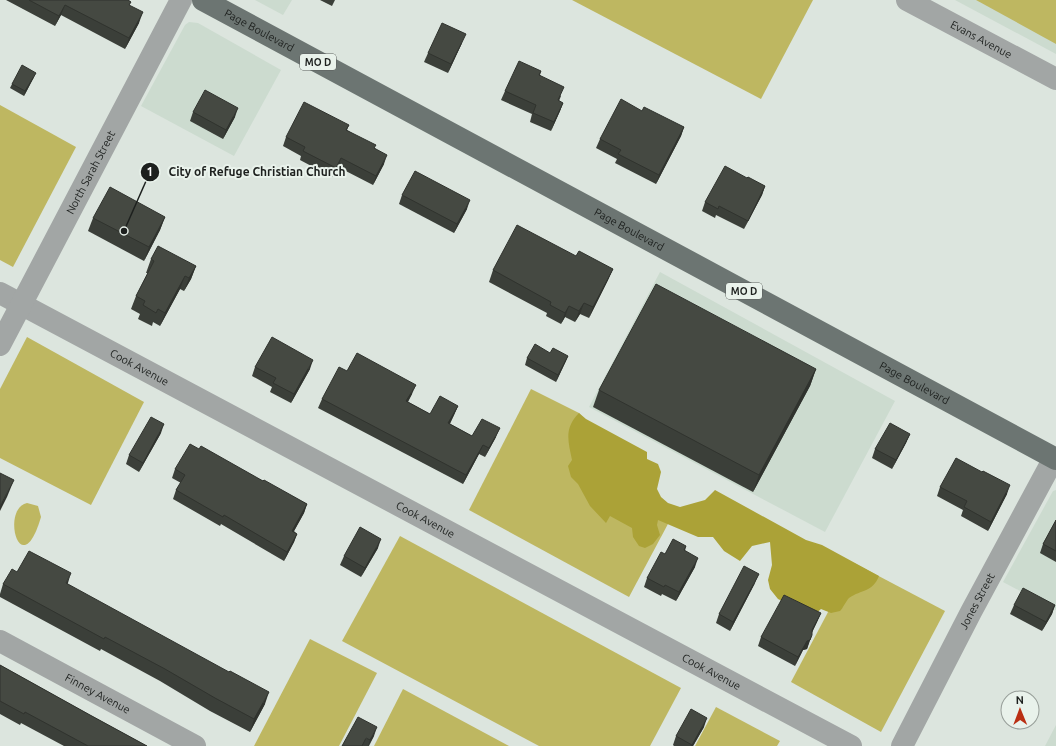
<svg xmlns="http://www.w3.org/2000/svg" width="1056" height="746" viewBox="0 0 1056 746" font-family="Ubuntu,sans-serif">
<rect width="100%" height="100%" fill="#dce5de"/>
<g fill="#ccdbcf">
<path d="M 255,0 L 292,0 L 283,15 Z"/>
<path d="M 955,0 L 1056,0 L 1056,54 Z"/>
<path d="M 189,22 L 198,23 L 281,70 L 234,156 L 141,106 L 185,25 Z"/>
<path d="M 660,272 L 895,401 L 825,532 L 589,407 Z"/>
<path d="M 1056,490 L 1056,610 L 1003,582 L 1053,491 Z"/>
<path d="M 1056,725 L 1056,746 L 1045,746 Z"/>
</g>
<g fill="#beb761">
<path d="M 572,0 L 813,0 L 761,99 Z"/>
<path d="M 976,0 L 1056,0 L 1056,44 Z"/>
<path d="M 0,105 L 76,147 L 13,267 L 0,260 Z"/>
<path d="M 27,337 L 144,402 L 91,505 L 0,458 L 0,389 Z"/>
<path d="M 531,389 L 579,413 L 669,522 L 629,597 L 469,510 Z"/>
<path d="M 27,503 L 38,506 L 41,517 C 21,585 0,509 27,503 Z"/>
<path d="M 400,536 L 681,688 L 650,746 L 539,746 L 342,641 Z"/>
<path d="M 854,563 L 945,611 L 881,732 L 791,682 Z"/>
<path d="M 310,639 L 377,673 L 339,746 L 254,746 Z"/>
<path d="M 403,689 L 509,746 L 374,746 Z"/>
<path d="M 716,707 L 780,741 L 777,746 L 695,746 Z"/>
</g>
<path fill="#aba237" d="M 579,413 L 586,419 L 647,452 L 647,459 L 658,464 L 661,472 L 657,489 L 661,497 L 668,503 L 680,507 L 705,500 L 715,490 L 806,540 L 822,545 L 879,576 C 872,593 862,589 849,598 C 846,601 843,608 840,611 L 831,613 L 821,609 L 813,616 L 778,599 L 770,589 L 768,580 L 772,565 L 770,542 L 752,546 L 740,561 L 724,551 L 713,537 L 698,537 L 658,520 L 657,525 L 660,535 L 653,544 L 645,548 L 639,546 L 633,537 L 632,528 L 610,516 L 606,523 L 590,506 L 578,484 L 571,477 L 568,466 L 572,460 C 568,441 564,428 579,413 Z"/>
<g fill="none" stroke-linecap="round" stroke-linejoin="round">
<g stroke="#a2a6a5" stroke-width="22">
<path id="s1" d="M 907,0 L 1056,79"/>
<path id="s2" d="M 0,293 L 851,746"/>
<path id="s3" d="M 0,345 L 181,0"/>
<path id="s4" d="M 0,641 L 195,746"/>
<path id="s5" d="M 902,746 L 971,612 L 1054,458"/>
</g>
<path stroke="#6c7572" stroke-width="22" id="s6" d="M 203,0 L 1056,459"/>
</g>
<g fill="#3b3f39">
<path d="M 6,0 L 128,0 L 131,2 L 129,5 L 139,23 L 125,49 L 61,15 L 55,26 Z"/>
<path d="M 320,0 L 335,0 L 332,6 Z"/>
<path d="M 462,43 L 448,73 L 424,62 L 428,53 Z"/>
<path d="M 541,71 L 540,75 L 561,96 L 559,101 L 563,103 L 560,111 L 551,131 L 530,122 L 532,114 L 501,100 L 505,91 Z"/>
<path d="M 34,77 L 24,96 L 10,88 L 12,84 Z"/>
<path d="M 642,111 L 684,127 L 681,136 L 656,184 L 615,163 L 617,159 L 596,148 L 600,139 Z"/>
<path d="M 193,112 L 235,117 L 223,139 L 190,121 Z"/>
<path d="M 349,125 L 347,130 L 375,148 L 384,164 L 373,185 L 338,167 L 332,177 L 300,160 L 301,156 L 283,146 L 286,137 Z"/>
<path d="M 747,178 L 765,186 L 762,195 L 744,229 L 716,215 L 715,218 L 702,211 L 705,202 Z"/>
<path d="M 402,195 L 467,209 L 454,233 L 399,204 Z"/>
<path d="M 165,217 L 160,230 L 144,261 L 88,231 L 93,218 Z"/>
<path d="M 576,256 L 613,269 L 608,280 L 589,318 L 580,314 L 575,322 L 565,317 L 561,324 L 546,316 L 547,313 L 489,282 L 493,270 Z"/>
<path d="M 151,259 L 196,266 L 191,279 L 184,291 L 180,289 L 160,326 L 153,322 L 152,326 L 138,319 L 140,314 L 131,309 L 136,296 L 148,273 L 146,273 Z"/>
<path d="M 568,356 L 565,363 L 556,382 L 525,365 L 527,358 Z"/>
<path d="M 255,367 L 310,369 L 291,403 L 270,392 L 272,387 L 252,376 Z"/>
<path d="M 816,369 L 810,386 L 753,492 L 593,407 L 599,390 Z"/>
<path d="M 347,371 L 412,394 L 408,402 L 430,414 L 458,406 L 450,424 L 472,436 L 496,437 L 485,457 L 479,454 L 463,484 L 318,408 L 322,399 Z"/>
<path d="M 161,433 L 139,472 L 126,464 L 129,455 Z"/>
<path d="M 910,434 L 906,443 L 892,469 L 872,458 L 875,449 Z"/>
<path d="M 199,449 L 263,481 L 307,504 L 304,513 L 294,531 L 297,534 L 294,542 L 284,561 L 221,524 L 220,526 L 173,499 L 176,490 L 181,483 L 172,478 L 175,469 Z"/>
<path d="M 982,472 L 1007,494 L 988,531 L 961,516 L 963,510 L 937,496 L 940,487 Z"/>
<path d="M 1056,520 L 1056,562 L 1040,553 L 1043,544 Z"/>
<path d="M 686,546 L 685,551 L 695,567 L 676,601 L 662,594 L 661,596 L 644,587 L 647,578 L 665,554 Z"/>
<path d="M 378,548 L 361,577 L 340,565 L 344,556 Z"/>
<path d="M 17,572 L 67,584 L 265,704 L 250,732 L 210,711 L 160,681 L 101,649 L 100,651 L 0,597 L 0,594 L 3,584 Z"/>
<path d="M 755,583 L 730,631 L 716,623 L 719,614 Z"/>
<path d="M 1014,605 L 1055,605 L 1052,614 L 1042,631 L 1010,614 Z"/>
<path d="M 821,613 L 817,622 L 812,632 L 807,649 L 803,650 L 795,666 L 758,646 L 761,637 Z"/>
<path d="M 0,665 L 90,715 L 147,746 L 64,746 L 21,723 L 20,725 L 0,714 Z"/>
<path d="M 704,727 L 693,746 L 674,746 L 673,745 L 676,736 Z"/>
<path d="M 374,736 L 369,746 L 342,746 Z"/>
</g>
<g fill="#30332e">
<path d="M 65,5 L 61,15 L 55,26 L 59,16 Z"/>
<path d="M 143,12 L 139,23 L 125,49 L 129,38 Z"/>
<path d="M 466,34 L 462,43 L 448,73 L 451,64 Z"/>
<path d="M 36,73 L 34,77 L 24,96 L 25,91 Z"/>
<path d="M 563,103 L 560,111 L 551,131 L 554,122 Z"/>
<path d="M 238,108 L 235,117 L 223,139 L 226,130 Z"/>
<path d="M 684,127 L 681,136 L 656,184 L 659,175 Z"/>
<path d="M 387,155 L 384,164 L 373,185 L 376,176 Z"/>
<path d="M 341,158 L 338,167 L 332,177 L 336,168 Z"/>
<path d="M 765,186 L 762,195 L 744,229 L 748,221 Z"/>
<path d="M 470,200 L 467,209 L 454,233 L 457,224 Z"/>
<path d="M 165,217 L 160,230 L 144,261 L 149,247 Z"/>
<path d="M 196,266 L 191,279 L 184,291 L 189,278 Z"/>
<path d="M 613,269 L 608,280 L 589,318 L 593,307 Z"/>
<path d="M 185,276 L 180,289 L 160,326 L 165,313 Z"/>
<path d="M 584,303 L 580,314 L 575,322 L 579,311 Z"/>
<path d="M 569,306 L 565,317 L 561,324 L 565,313 Z"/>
<path d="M 568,356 L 565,363 L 556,382 L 558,375 Z"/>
<path d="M 313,360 L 310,369 L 291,403 L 294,394 Z"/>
<path d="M 816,369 L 810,386 L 753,492 L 759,475 Z"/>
<path d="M 416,385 L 412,394 L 403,410 L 406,401 Z"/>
<path d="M 458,406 L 454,415 L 445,432 L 448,423 Z"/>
<path d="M 164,424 L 161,433 L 139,472 L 143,463 Z"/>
<path d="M 500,428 L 496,437 L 485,457 L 489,448 Z"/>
<path d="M 910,434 L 906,443 L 892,469 L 896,460 Z"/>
<path d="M 483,445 L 479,454 L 463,484 L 466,475 Z"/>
<path d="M 14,480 L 7,497 L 0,511 L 0,506 Z"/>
<path d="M 1010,485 L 1007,494 L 988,531 L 991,522 Z"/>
<path d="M 307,504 L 304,513 L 289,540 L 292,531 Z"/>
<path d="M 297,534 L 294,542 L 284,561 L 287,552 Z"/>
<path d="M 381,539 L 378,548 L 361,577 L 365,568 Z"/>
<path d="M 698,558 L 695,567 L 676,601 L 679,592 Z"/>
<path d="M 71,573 L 67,586 L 66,583 Z"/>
<path d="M 759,574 L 755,583 L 730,631 L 733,622 Z"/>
<path d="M 1055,605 L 1052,614 L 1042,631 L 1046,622 Z"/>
<path d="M 821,613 L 817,622 L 809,639 L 812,630 Z"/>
<path d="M 812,635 L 807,649 L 803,650 L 795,666 L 798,657 L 807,641 Z"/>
<path d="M 269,692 L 265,704 L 250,732 L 254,719 Z"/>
<path d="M 707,718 L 704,727 L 693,746 L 691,746 Z"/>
<path d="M 377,727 L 374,736 L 368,746 L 370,740 Z"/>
</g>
<g fill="#454942" stroke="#30332e">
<path d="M 29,0 L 128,0 L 131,2 L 129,5 L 143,12 L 129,38 L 65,5 L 59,16 Z"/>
<path d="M 442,23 L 466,34 L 451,64 L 428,53 Z"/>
<path d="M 519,61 L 541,71 L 539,75 L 564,87 L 558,100 L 563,103 L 554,122 L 533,113 L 536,105 L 505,91 Z"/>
<path d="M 22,65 L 36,73 L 25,91 L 12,84 Z"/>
<path d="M 205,90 L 238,108 L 226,130 L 193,112 Z"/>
<path d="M 621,99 L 642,111 L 644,107 L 684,127 L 659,175 L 618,154 L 621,150 L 600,139 Z"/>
<path d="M 304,102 L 349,125 L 346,130 L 376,145 L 374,148 L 387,155 L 376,176 L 341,158 L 336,168 L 303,151 L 305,147 L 286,137 Z"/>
<path d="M 725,166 L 747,178 L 748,177 L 765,186 L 748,221 L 719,206 L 718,209 L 705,202 Z"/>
<path d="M 415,171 L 470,200 L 457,224 L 402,195 Z"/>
<path d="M 110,187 L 165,217 L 149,247 L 93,218 Z"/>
<path d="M 517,225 L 576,256 L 579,251 L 613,269 L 593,307 L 584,303 L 579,311 L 569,306 L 565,313 L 550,305 L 551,302 L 493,270 Z"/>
<path d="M 158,246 L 196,266 L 189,278 L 185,276 L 165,313 L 158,309 L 156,313 L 143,305 L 145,301 L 136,296 L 154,261 L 151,259 Z"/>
<path d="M 656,284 L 816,369 L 759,475 L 599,390 Z"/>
<path d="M 272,337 L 313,360 L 294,394 L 273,383 L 276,378 L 255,367 Z"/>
<path d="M 535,344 L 550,353 L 553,348 L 568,356 L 558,375 L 527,358 Z"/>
<path d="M 357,353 L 416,385 L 406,401 L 430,414 L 440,396 L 458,406 L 448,423 L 472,436 L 482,419 L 500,428 L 489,448 L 483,445 L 466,475 L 322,399 L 339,367 L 347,371 Z"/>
<path d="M 151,417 L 164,424 L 143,463 L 129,455 Z"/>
<path d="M 890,423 L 910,434 L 896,460 L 875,449 Z"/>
<path d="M 190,444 L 199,449 L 201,446 L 263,481 L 264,480 L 307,504 L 292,531 L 297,534 L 287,552 L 224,515 L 223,517 L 176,490 L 185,475 L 175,469 Z"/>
<path d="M 956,458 L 982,472 L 983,471 L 1010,485 L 991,522 L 964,507 L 967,501 L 940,487 Z"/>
<path d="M 0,473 L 14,480 L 0,506 Z"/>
<path d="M 1056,520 L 1056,551 L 1043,544 Z"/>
<path d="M 360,527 L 381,539 L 365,568 L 344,556 Z"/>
<path d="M 673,539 L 686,546 L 684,550 L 698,558 L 679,592 L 665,585 L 664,587 L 647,578 L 661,552 L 665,554 Z"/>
<path d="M 29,551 L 71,573 L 66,583 L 229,672 L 230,671 L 269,692 L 254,719 L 215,698 L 165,669 L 105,637 L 104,639 L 3,584 L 12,569 L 17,572 Z"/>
<path d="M 744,566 L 759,574 L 733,622 L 719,614 Z"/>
<path d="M 1023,588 L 1055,605 L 1046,622 L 1014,605 Z"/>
<path d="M 784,595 L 821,613 L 812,630 L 812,635 L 810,640 L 807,641 L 798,657 L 761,637 Z"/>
<path d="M 0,665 L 90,715 L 147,746 L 88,746 L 25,712 L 24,714 L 0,701 Z"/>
<path d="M 691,709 L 707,718 L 692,745 L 676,736 Z"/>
<path d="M 358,717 L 377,727 L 370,740 L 366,738 L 362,746 L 342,746 Z"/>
</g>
<g text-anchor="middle" stroke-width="4" stroke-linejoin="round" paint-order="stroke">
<g fill="#e9f2eb" stroke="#5a5f5c" stroke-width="1">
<rect x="300" y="54" width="36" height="16" rx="3"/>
<rect x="726" y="283" width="36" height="16" rx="3"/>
</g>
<g font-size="10" font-weight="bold" fill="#1d201e">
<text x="318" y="66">MO D</text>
<text x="744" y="295">MO D</text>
</g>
<g font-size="11" fill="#1d201e" stroke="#e9f2eb">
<text dy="4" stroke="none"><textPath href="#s6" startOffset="64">Page Boulevard</textPath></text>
<text dy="4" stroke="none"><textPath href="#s1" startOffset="84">Evans Avenue</textPath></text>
<text dy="4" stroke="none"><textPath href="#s3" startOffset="195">North Sarah Street</textPath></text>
<text dy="4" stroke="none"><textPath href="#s6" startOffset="484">Page Boulevard</textPath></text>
<text dy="4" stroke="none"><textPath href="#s2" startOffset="158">Cook Avenue</textPath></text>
<text dy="4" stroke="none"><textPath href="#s6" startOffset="808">Page Boulevard</textPath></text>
<text dy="4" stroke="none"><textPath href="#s2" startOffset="482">Cook Avenue</textPath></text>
<text dy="4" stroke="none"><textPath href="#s5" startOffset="163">Jones Street</textPath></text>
<text dy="4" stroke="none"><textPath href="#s2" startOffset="806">Cook Avenue</textPath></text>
<text dy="4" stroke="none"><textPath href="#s4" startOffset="111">Finney Avenue</textPath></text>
</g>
</g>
<path fill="none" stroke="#1d201e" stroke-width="1.5" d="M124 231L150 172"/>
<g fill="#1d201e" stroke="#e9f2eb" stroke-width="1.5">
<circle cx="124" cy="231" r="4"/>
<circle cx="150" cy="172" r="10"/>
</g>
<g font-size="12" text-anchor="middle" font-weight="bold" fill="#fff">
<text x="150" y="176">1</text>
</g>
<g font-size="12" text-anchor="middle" font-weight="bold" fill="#1d201e" stroke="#e9f2eb" stroke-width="4" stroke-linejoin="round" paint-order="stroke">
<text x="257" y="176">City of Refuge Christian Church</text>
</g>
<g transform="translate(1020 710) rotate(359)"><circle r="19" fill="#e9f2eb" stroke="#979e99"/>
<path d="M0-3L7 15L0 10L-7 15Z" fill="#ba2f13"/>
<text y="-6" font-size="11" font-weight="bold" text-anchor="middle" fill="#1d201e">N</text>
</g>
</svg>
